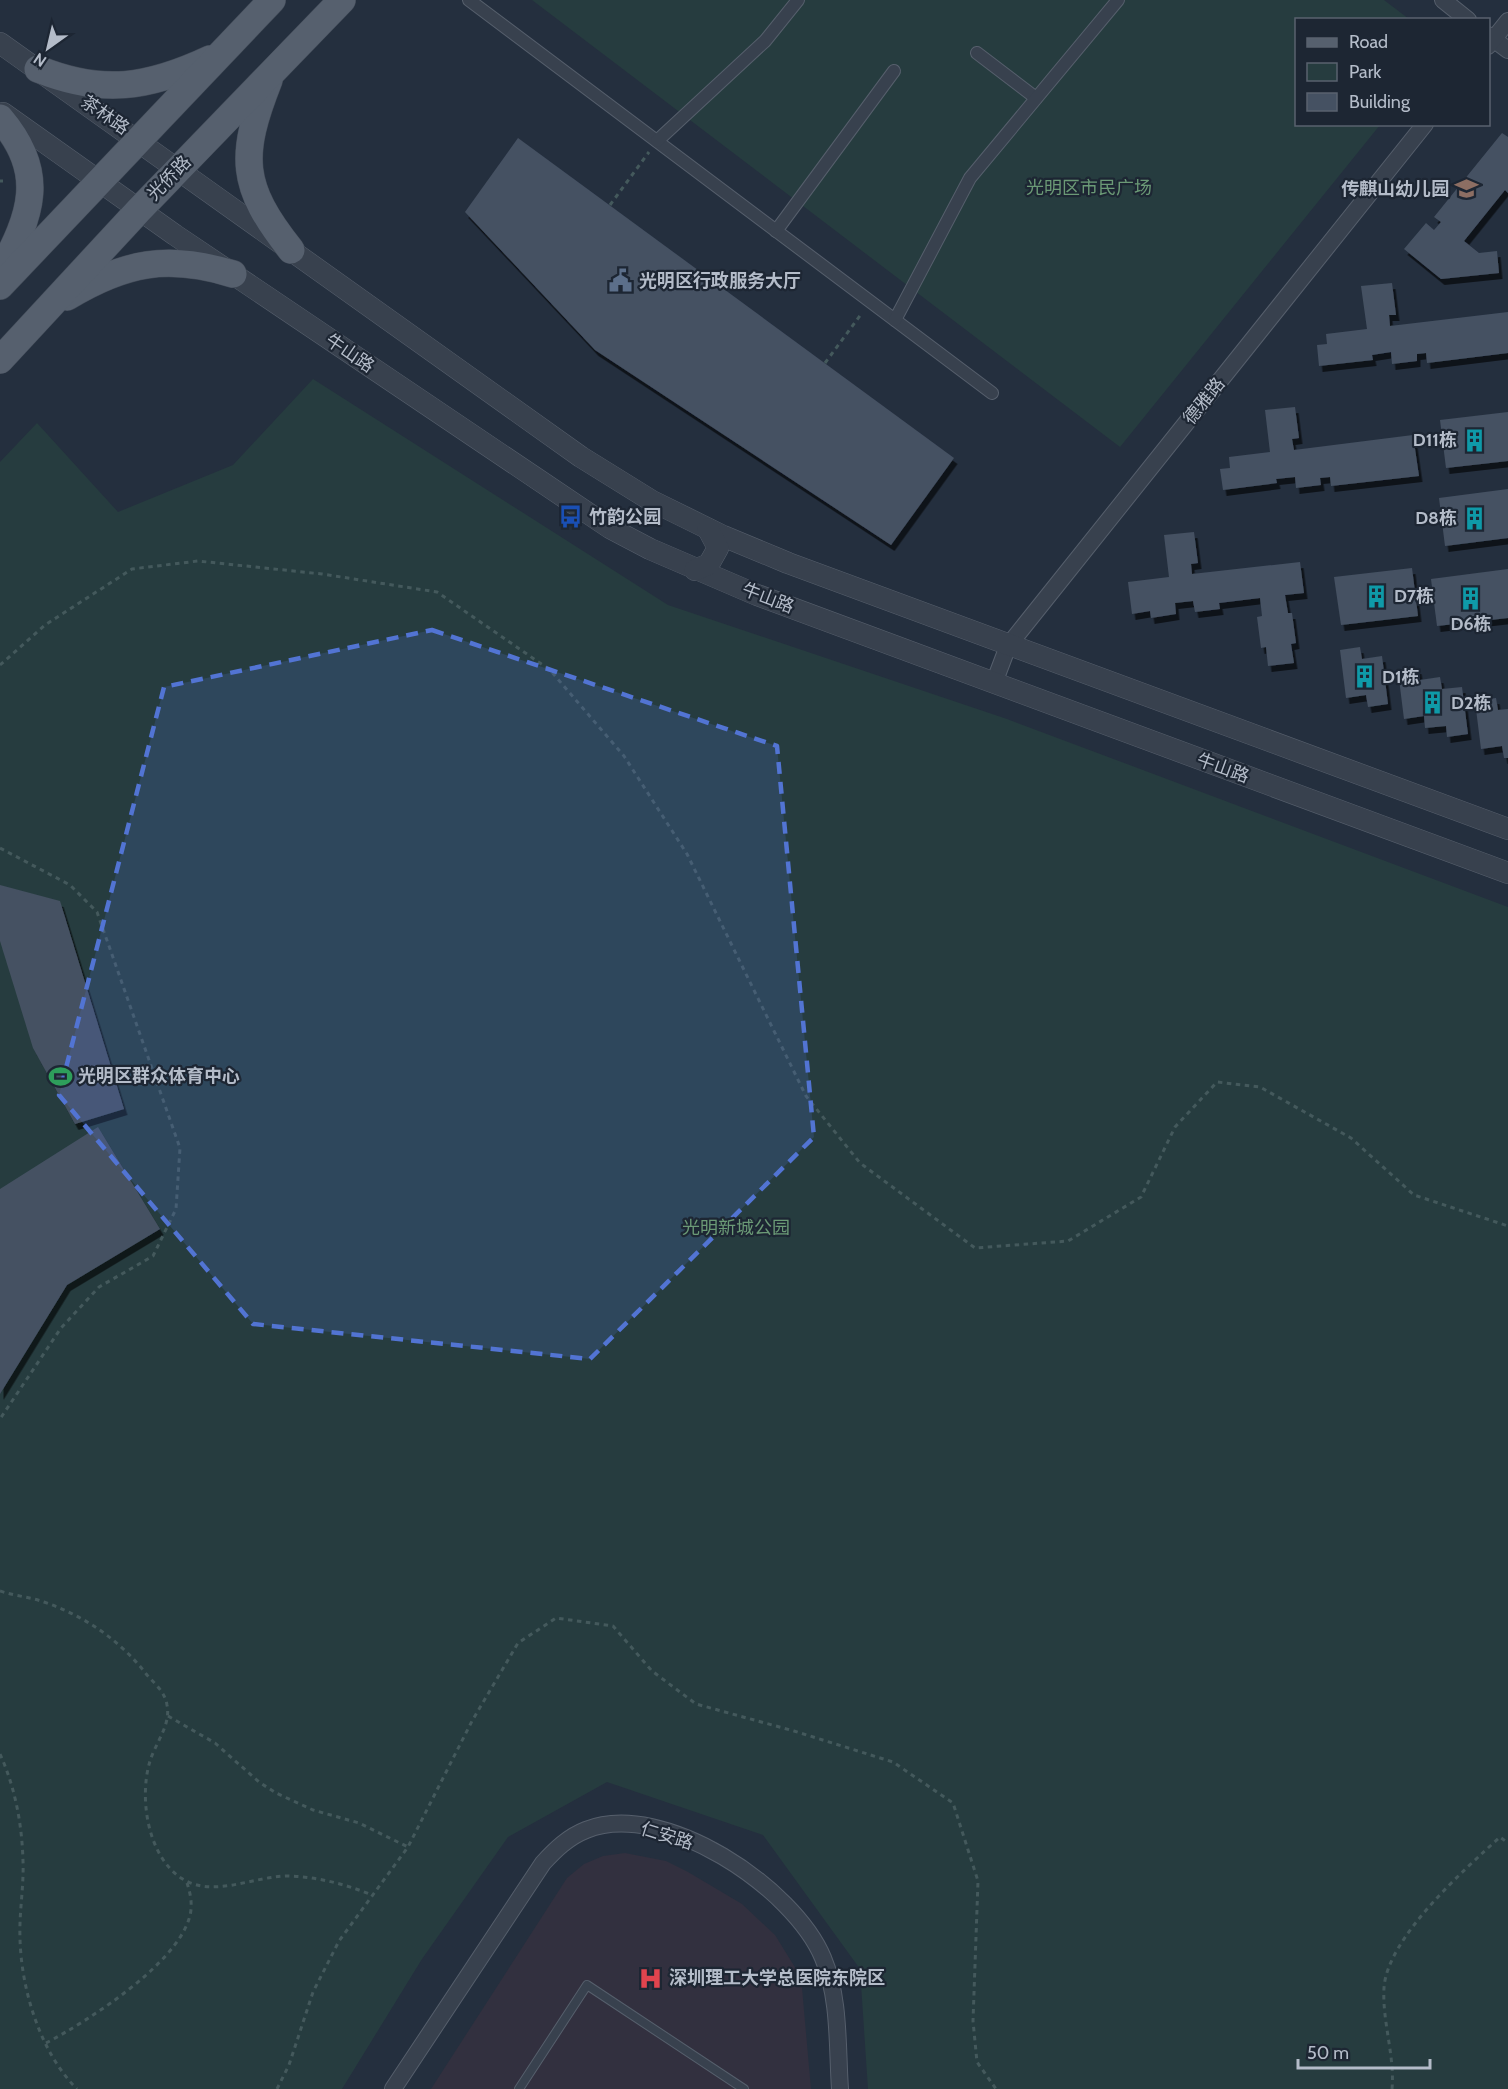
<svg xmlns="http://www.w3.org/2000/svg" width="1508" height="2089" viewBox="0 0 1508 2089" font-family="Cabin,'Noto Sans SC',sans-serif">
<defs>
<filter id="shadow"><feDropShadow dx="3.5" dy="6" stdDeviation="0" flood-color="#0009"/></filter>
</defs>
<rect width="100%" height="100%" fill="#242f3e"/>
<path fill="#32303f" d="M 625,1853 L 666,1861 L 688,1872 L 742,1904 L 775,1935 L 796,1969 L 802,1988 L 811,2089 L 431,2089 L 567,1878 L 584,1864 L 603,1856 Z"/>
<g fill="#263c3f">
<path d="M 532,0 L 1384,0 L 1409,19 L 1296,20 L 1296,124 L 1380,125 L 1120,447 Z"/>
<path d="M 313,379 L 668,605 L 1007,719 L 1508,907 L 1508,2089 L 868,2089 L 860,1969 L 763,1835 L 607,1782 L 508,1837 L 422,1959 L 342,2089 L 0,2089 L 0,462 L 37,423 L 118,512 L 233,465 Z"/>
</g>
<g fill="#455162" filter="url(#shadow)">
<path d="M 1502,133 L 1508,137 L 1508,193 L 1505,190 L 1464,241 L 1479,253 L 1497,251 L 1499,273 L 1441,279 L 1404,249 L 1426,223 L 1434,230 L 1441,222 L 1434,217 Z"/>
<path d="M 518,138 L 954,458 L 891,545 L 595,350 L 465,212 Z"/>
<path d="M 1392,283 L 1396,315 L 1389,315 L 1390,326 L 1508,312 L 1508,353 L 1427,363 L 1426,353 L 1417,354 L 1417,361 L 1392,364 L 1391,352 L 1372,355 L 1373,360 L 1319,366 L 1317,345 L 1327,344 L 1326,334 L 1367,329 L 1361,286 Z"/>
<path d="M 1295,407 L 1299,438 L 1292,439 L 1294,450 L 1413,435 L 1419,476 L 1331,486 L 1330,477 L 1320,478 L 1321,485 L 1296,488 L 1295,477 L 1276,479 L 1277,483 L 1223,490 L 1220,469 L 1230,468 L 1229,457 L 1270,452 L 1265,410 Z"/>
<path d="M 1508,412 L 1508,461 L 1446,468 L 1440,420 Z"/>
<path d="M 1508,489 L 1508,538 L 1445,546 L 1439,498 Z"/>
<path d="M 1194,532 L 1198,563 L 1191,564 L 1192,574 L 1300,562 L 1304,593 L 1285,595 L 1288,613 L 1292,613 L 1296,643 L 1291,644 L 1294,663 L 1268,666 L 1266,647 L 1261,648 L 1257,617 L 1262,616 L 1260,598 L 1219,603 L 1220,609 L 1195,612 L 1193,601 L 1175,603 L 1176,614 L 1151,618 L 1150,611 L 1132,614 L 1128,582 L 1169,577 L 1164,535 Z"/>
<path d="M 1412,568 L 1418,616 L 1341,625 L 1334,577 Z"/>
<path d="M 1508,569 L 1508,618 L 1437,626 L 1431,579 Z"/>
<path d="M 1360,647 L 1362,659 L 1382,656 L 1388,704 L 1368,707 L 1366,695 L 1346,698 L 1340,650 Z"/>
<path d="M 1418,668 L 1420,680 L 1440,677 L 1442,689 L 1462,687 L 1468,734 L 1447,737 L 1446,726 L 1425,728 L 1424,716 L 1404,719 L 1398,671 Z"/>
<path d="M 1496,698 L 1498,710 L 1508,709 L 1508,758 L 1504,758 L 1502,746 L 1481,749 L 1475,701 Z"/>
<path d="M 0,885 L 60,901 L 124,1109 L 75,1124 L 33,1048 L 0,941 Z"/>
<path d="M 98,1127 L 160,1229 L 67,1285 L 0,1394 L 0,1189 Z"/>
</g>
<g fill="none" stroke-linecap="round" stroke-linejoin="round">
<defs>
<path id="service" d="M 519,2089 L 587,1985 L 744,2089"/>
<g id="pedestrian">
<path d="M 469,0 L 992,393"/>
<path d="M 977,53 L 1036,98"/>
<path d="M 657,141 L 765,41 L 798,0"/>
<path d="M 776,231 L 894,71"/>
<path d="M 895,320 L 970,178 L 1118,0"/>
</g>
<g id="minor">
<path d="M 1443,0 L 1468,20"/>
<path d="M 1488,35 L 1508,50"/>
<path d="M 1488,46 L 1508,21"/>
<path d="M 994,683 L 1008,646 L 1425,124"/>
<path d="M 393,2089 L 543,1863 C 555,1850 568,1837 586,1830 C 663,1799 794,1888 823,1958 C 840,1998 837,2046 840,2089"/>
</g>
<g id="tertiary">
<path d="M 0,43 L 581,457 L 652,501 L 723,536 L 788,563 L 1508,829"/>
<path d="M 3,113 L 175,235 L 610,528 L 650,549 L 757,595 L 1508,873"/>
<path d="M 695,570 L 709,564 L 718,548 L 708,529"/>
</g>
<g id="primary">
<path d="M 38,69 C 102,95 148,88 210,59"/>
<path d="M 269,80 C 239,156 240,186 291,250"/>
<path d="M 0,118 C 47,173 32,214 0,273"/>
<path d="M 0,286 L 272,0"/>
<path d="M 67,297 C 125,262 168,254 233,274"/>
<path d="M 0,360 L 139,210 L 342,0"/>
</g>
</defs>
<use href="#service" stroke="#565f6c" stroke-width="10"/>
<use href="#pedestrian" stroke="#565f6c" stroke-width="14"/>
<use href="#minor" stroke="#565f6c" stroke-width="18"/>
<use href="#tertiary" stroke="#565f6c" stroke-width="22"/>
<use href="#primary" stroke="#414a57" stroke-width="28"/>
<g stroke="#44595c" stroke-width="3" stroke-dasharray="4.5 4.5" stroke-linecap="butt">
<path d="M 0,181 L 3,181"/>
<path d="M 610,205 L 649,152"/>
<path d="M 825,363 L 862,313"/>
<path d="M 0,665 L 45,625 L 132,569 L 198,561 L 322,574 L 437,592 L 550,670 L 624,756 L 687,854 L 806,1096 L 860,1163 L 975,1248 L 1068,1241 L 1141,1197 L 1175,1127 L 1217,1082 L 1260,1087 L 1351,1138 L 1414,1195 L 1508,1226"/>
<path d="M 0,848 L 70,885 L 97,912 L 180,1148 L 176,1209 L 153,1256 L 99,1287 L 61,1328 L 0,1419"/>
<path d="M 0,1591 C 15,1596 30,1597 44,1602 C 85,1616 121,1641 147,1675 C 155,1684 165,1692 167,1705 C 171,1725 156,1742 150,1761 C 139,1797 147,1855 181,1878 C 213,1899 253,1876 288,1876 C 318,1877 345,1884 372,1895"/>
<path d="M 168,1716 L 215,1743 L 259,1782 L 276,1793 L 313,1810 L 359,1823 L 408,1847"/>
<path d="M 0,1754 C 15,1787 22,1824 23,1861 C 24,1887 19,1912 20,1938 C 21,1989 40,2052 77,2089"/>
<path d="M 46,2043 C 88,2021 174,1966 189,1919 C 193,1907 191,1895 187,1883"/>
<path d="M 277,2089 L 289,2065 L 313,1992 L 339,1941 L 408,1847 L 472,1721 L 518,1643 L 556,1618 L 613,1626 L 652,1671 L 696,1704 L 794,1731 L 893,1762 L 953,1803 L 978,1881 L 973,2021 L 977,2062 L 996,2089"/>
<path d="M 1392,2089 C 1395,2056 1382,2021 1384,1988 C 1387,1938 1464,1870 1500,1837 L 1508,1843"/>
</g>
<use href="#service" stroke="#38414e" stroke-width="8"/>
<use href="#pedestrian" stroke="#38414e" stroke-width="12"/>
<use href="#minor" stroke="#38414e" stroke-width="16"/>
<use href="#tertiary" stroke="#38414e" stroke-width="21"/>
<use href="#primary" stroke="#56606e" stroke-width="27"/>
</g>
<path fill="#5274d3" fill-opacity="0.2" stroke="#5274d3" stroke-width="4.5" stroke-dasharray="12 8" stroke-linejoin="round" d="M 432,630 L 777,746 L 814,1137 L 590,1359 L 253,1324 L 59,1095 L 164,687 Z"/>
<defs>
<symbol id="school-bare" viewBox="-9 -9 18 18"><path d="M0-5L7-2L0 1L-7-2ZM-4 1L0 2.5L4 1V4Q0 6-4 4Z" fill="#8d6e63" stroke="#1d2633" stroke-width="2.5" paint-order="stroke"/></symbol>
<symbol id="civic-bare" viewBox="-9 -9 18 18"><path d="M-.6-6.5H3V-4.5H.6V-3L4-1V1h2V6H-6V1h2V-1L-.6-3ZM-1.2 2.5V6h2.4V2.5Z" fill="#5c6f8a" stroke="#1d2633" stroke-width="2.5" paint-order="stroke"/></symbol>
<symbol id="building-bare" viewBox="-9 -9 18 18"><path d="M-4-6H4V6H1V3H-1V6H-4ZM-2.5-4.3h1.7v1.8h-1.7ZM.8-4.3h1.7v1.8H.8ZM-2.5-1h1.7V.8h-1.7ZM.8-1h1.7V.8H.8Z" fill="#0f9aa8" stroke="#1d2633" stroke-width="2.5" paint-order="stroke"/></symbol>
<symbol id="bus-bare" viewBox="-9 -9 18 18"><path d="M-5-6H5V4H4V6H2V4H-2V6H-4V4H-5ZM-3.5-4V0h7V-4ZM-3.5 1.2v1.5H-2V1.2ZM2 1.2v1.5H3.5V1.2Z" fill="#1a4fb4" stroke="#1d2633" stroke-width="2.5" paint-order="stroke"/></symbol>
<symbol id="stadium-bare" viewBox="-9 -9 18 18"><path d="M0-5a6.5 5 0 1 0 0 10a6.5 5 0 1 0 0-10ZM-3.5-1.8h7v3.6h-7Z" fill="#2e9e5b" stroke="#1d2633" stroke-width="2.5" paint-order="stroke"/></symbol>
<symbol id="hospital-bare" viewBox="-9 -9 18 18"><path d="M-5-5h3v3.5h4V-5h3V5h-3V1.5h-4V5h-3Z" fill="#e0444e" stroke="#1d2633" stroke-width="2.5" paint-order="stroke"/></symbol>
</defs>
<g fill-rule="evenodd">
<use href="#school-bare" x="1450" y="172" width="33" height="33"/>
<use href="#civic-bare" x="604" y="264" width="33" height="33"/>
<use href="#building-bare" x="1458" y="424" width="33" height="33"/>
<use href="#bus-bare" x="554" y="500" width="33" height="33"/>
<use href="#building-bare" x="1458" y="502" width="33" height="33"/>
<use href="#building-bare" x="1360" y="580" width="33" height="33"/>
<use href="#building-bare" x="1454" y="582" width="33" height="33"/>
<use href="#building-bare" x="1348" y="660" width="33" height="33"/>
<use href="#building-bare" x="1416" y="686" width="33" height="33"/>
<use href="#stadium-bare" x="44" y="1060" width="33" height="33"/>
<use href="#hospital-bare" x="634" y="1962" width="33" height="33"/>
</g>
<g text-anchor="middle" stroke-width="4.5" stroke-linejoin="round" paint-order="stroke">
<g font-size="18" fill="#b4bcc9" stroke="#1d2633">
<text transform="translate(105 115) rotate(35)" y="6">茶林路</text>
<text transform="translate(169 178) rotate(-46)" y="6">光侨路</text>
<text transform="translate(350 353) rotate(34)" y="6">牛山路</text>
<text transform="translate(1204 401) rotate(-51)" y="6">德雅路</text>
<text transform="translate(768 598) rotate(21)" y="6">牛山路</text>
<text transform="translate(1223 768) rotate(20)" y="6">牛山路</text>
<text transform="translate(667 1836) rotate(17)" y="6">仁安路</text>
</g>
<g font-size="18" fill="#6b9a76" stroke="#1d2633">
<text x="1089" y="194">光明区市民广场</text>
<text x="736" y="1234">光明新城公园</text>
</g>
<g font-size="18" font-weight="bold" fill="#b4bcc9" stroke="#1d2633" text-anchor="start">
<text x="1449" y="195" text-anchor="end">传麒山幼儿园</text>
<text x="639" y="287">光明区行政服务大厅</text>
<text x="1457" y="446" text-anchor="end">D11栋</text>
<text x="589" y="523">竹韵公园</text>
<text x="1457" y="524" text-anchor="end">D8栋</text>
<text x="1394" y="602">D7栋</text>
<text x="1471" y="630" text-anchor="middle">D6栋</text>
<text x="1382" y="683">D1栋</text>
<text x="1451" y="709">D2栋</text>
<text x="78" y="1082">光明区群众体育中心</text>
<text x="669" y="1984">深圳理工大学总医院东院区</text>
</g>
</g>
<rect x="1295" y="18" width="195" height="108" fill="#1d2633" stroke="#59626f" stroke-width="1.5"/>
<rect x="1307" y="38" width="30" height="9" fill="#56606e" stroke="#59626f" stroke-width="1.5"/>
<text x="1349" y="48" font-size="18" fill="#b4bcc9">Road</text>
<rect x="1307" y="63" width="30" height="18" fill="#263c3f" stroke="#59626f" stroke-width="1.5"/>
<text x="1349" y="78" font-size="18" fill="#b4bcc9">Park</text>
<rect x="1307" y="93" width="30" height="18" fill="#455162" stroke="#59626f" stroke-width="1.5"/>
<text x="1349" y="108" font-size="18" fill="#b4bcc9">Building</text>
<g transform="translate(48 48) rotate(214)" stroke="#1d2633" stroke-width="4.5" paint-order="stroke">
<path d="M0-4.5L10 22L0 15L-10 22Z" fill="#b4bcc9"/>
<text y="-9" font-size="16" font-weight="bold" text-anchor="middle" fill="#b4bcc9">N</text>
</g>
<path d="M1298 2059v9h132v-9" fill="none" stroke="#b4bcc9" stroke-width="3"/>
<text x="1307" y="2059" font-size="18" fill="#b4bcc9" stroke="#1d2633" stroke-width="4.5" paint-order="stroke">50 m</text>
</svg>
